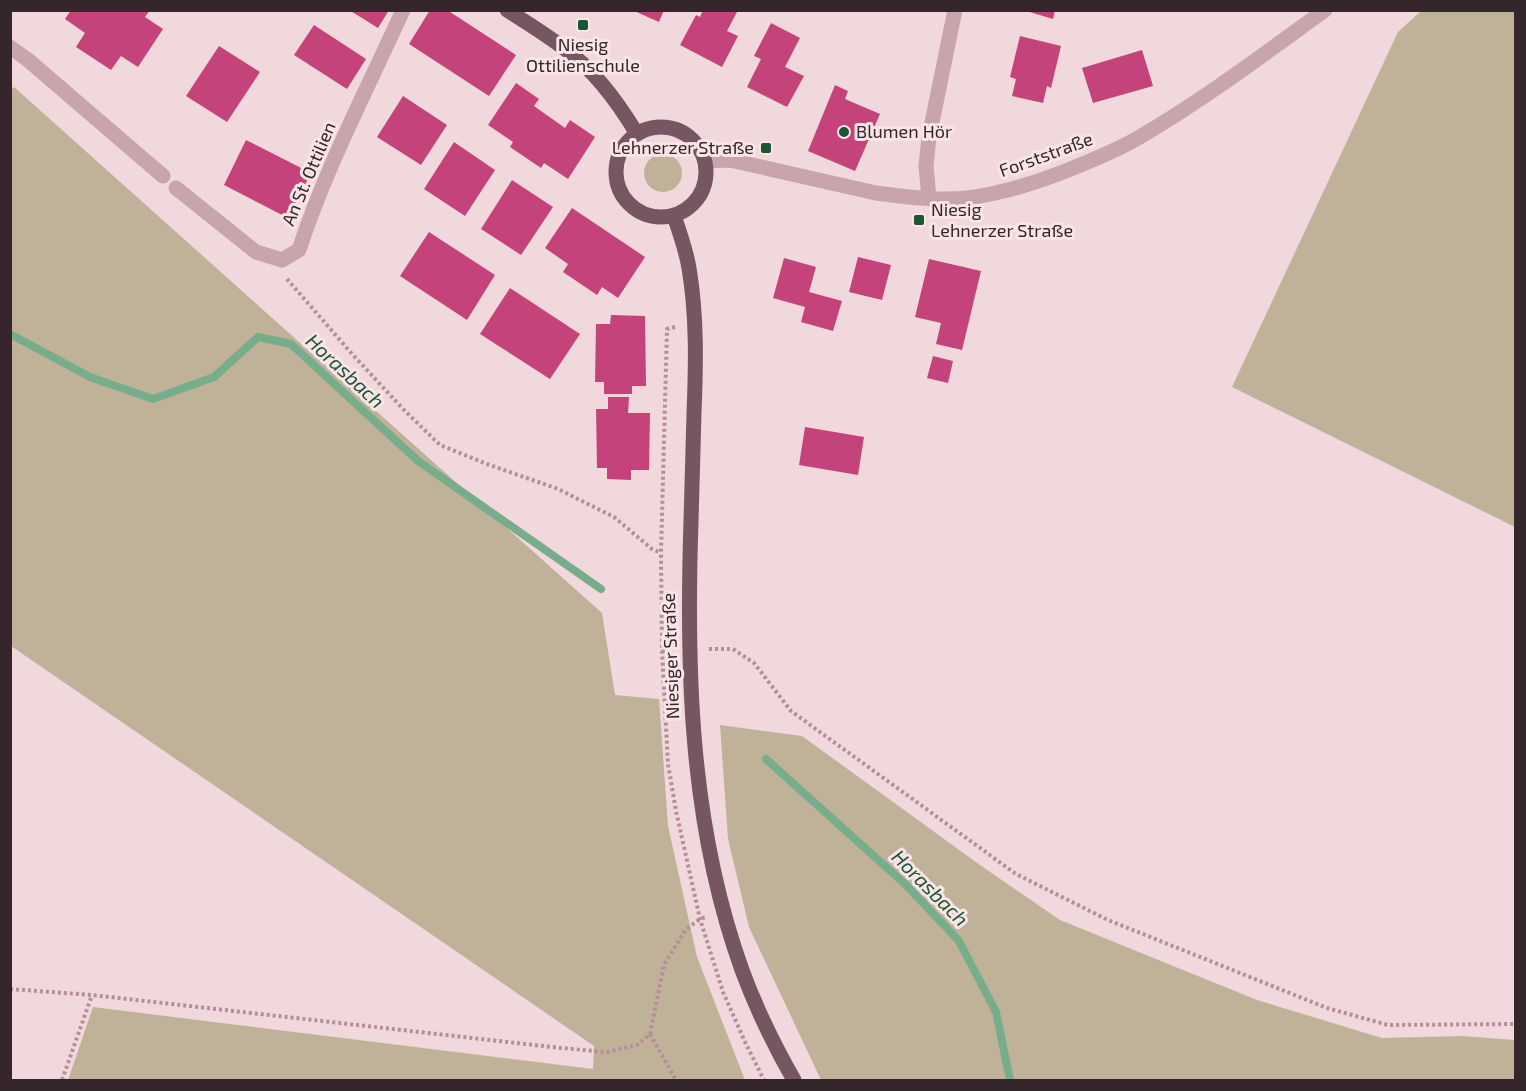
<svg xmlns="http://www.w3.org/2000/svg" width="1526" height="1091" viewBox="0 0 1526 1091" font-family="'Exo 2',sans-serif">
<rect width="100%" height="100%" fill="#f1d8dc"/>
<g fill="#bfb299">
<path d="M 1422,10 L 1515,11 L 1515,527 L 1232,387 L 1398,32 Z"/>
<path d="M 14,87 L 602,613 L 615,695 L 659,699 L 668,826 L 697,957 L 745,1080 L 68,1080 L 93,1007 L 593,1069 L 594,1046 L 11,646 L 10,91 Z"/>
<circle cx="663" cy="173" r="19"/>
<path d="M 720,725 L 802,736 L 980,865 L 1060,920 L 1257,1000 L 1382,1038 L 1462,1036 L 1515,1040 L 1515,1080 L 821,1080 L 749,927 L 728,839 Z"/>
</g>
<g fill="none" stroke-linecap="round" stroke-linejoin="round">
<g stroke="#78ad8b" stroke-width="8">
<path d="M 10,334 L 90,377 L 153,399 L 214,377 L 258,337 L 291,344 L 418,461 L 601,589"/>
<path d="M 766,759 L 905,884 L 959,941 L 996,1012 L 1010,1080"/>
</g>
</g>
<g fill="#c4437b">
<path d="M 71,10 L 150,10 L 145,17 L 163,29 L 138,67 L 121,56 L 111,70 L 76,47 L 85,33 L 65,19 Z"/>
<path d="M 349,10 L 389,10 L 378,28 Z"/>
<path d="M 430,10 L 447,10 L 516,55 L 489,96 L 409,44 Z"/>
<path d="M 632,10 L 664,10 L 659,22 Z"/>
<path d="M 703,10 L 738,10 L 727,31 L 738,36 L 722,67 L 680,45 L 696,15 L 700,17 Z"/>
<path d="M 1023,10 L 1055,10 L 1053,19 Z"/>
<path d="M 771,23 L 800,38 L 785,67 L 804,76 L 787,107 L 747,87 L 761,59 L 754,56 Z"/>
<path d="M 314,25 L 366,59 L 347,89 L 294,55 Z"/>
<path d="M 1020,36 L 1061,46 L 1051,88 L 1047,86 L 1043,103 L 1012,96 L 1016,79 L 1010,77 Z"/>
<path d="M 219,46 L 260,72 L 227,122 L 186,96 Z"/>
<path d="M 1142,50 L 1153,86 L 1093,103 L 1082,68 Z"/>
<path d="M 516,83 L 539,99 L 534,106 L 565,128 L 570,120 L 595,137 L 568,179 L 544,163 L 541,168 L 510,147 L 513,142 L 488,125 Z"/>
<path d="M 835,85 L 848,91 L 845,99 L 880,114 L 855,171 L 808,151 Z"/>
<path d="M 403,96 L 447,125 L 421,165 L 377,137 Z"/>
<path d="M 246,140 L 311,173 L 288,218 L 224,185 Z"/>
<path d="M 454,142 L 495,170 L 465,216 L 424,189 Z"/>
<path d="M 512,180 L 553,207 L 521,255 L 481,229 Z"/>
<path d="M 572,208 L 645,257 L 618,298 L 602,287 L 597,295 L 563,272 L 568,264 L 545,248 Z"/>
<path d="M 429,232 L 495,275 L 467,320 L 400,276 Z"/>
<path d="M 858,257 L 891,265 L 882,300 L 849,292 Z"/>
<path d="M 784,258 L 816,267 L 809,292 L 842,301 L 833,331 L 801,322 L 805,307 L 773,298 Z"/>
<path d="M 929,259 L 981,271 L 962,350 L 936,344 L 941,323 L 915,317 Z"/>
<path d="M 510,288 L 580,334 L 550,379 L 480,334 Z"/>
<path d="M 611,315 L 645,316 L 646,386 L 632,386 L 632,394 L 604,394 L 604,382 L 595,382 L 596,324 L 610,324 Z"/>
<path d="M 933,356 L 953,361 L 948,383 L 927,378 Z"/>
<path d="M 608,397 L 629,397 L 628,413 L 650,413 L 649,470 L 631,470 L 631,480 L 607,479 L 607,468 L 597,468 L 596,409 L 608,409 Z"/>
<path d="M 805,427 L 864,437 L 858,475 L 799,465 Z"/>
</g>
<g fill="none" stroke-linecap="round" stroke-linejoin="round">
<g stroke="#b48f98" stroke-width="4" stroke-dasharray="3 3" stroke-linecap="butt">
<path d="M 287,279 L 353,355 L 404,410 L 440,445 L 487,464 L 558,489 L 614,517 L 652,549 L 661,553"/>
<path d="M 675,327 L 667,329 L 661,553 L 662,651 L 668,764 L 676,811 L 700,919 L 723,992 L 746,1044 L 764,1080"/>
<path d="M 709,649 L 733,649 L 754,663 L 791,711 L 1016,874 L 1108,920 L 1327,1008 L 1388,1025 L 1516,1024"/>
<path d="M 662,651 L 672,650"/>
<path d="M 10,989 L 92,995 L 561,1048 L 607,1052 L 637,1045 L 650,1034 L 664,965 L 686,929 L 700,919 L 706,917"/>
<path d="M 650,1034 L 676,1080"/>
<path d="M 62,1080 L 92,995"/>
</g>
<g stroke="#c8a5ac" stroke-width="15">
<path d="M 10,47 L 28,60 L 163,176"/>
<path d="M 705,161 L 730,160 L 876,193 C 906,197 937,201 967,198 C 1000,194 1032,184 1063,172 C 1088,162 1114,152 1138,138 C 1203,100 1264,54 1325,10"/>
<path d="M 176,188 L 256,252 L 282,260 L 299,250 C 326,167 367,90 403,10"/>
<path d="M 929,198 L 926,166 L 929,137 L 955,10"/>
</g>
<g stroke="#765761" stroke-width="15">
<path d="M 507,10 C 527,23 547,35 565,49 C 594,70 619,104 637,134"/>
<circle cx="661" cy="172" r="45"/>
<path d="M 674,216 C 680,233 686,250 689,268 C 697,316 696,364 694,413 C 693,449 692,485 691,522 C 686,672 690,826 742,970 C 756,1008 774,1045 794,1080"/>
</g>
</g>
<g fill="#1c5532" stroke="#f9e4e7" stroke-width="2">
<rect x="577" y="19" width="12" height="12" rx="3"/>
<circle cx="844" cy="132" r="6"/>
<rect x="760" y="142" width="12" height="12" rx="3"/>
<rect x="913" y="214" width="12" height="12" rx="3"/>
</g>
<g text-anchor="middle" stroke-width="6" stroke-linejoin="round" paint-order="stroke">
<g font-size="18" fill="#34262b" stroke="#f9e4e7" text-anchor="start">
<text x="583" y="51" text-anchor="middle">Niesig<tspan x="583" dy="21">Ottilienschule</tspan></text>
<text x="856" y="138">Blumen Hör</text>
<text x="754" y="154" text-anchor="end">Lehnerzer Straße</text>
<text x="931" y="216">Niesig<tspan x="931" dy="21">Lehnerzer Straße</tspan></text>
</g>
<g font-size="18" fill="#34262b" stroke="#f9e4e7">
<text transform="translate(1046 155) rotate(-20)" y="6">Forststraße</text>
<text transform="translate(309 174) rotate(-67)" y="6">An St. Ottilien</text>
<text transform="translate(671 656) rotate(-92)" y="6">Niesiger Straße</text>
</g>
<g font-size="20" font-style="italic" fill="#1c5532" stroke="#f9e4e7">
<text transform="translate(345 371) rotate(43)" y="7">Horasbach</text>
<text transform="translate(930 888) rotate(45)" y="7">Horasbach</text>
</g>
</g>
<rect width="1526" height="1091" fill="none" stroke="#34262b" stroke-width="24"/>
</svg>
